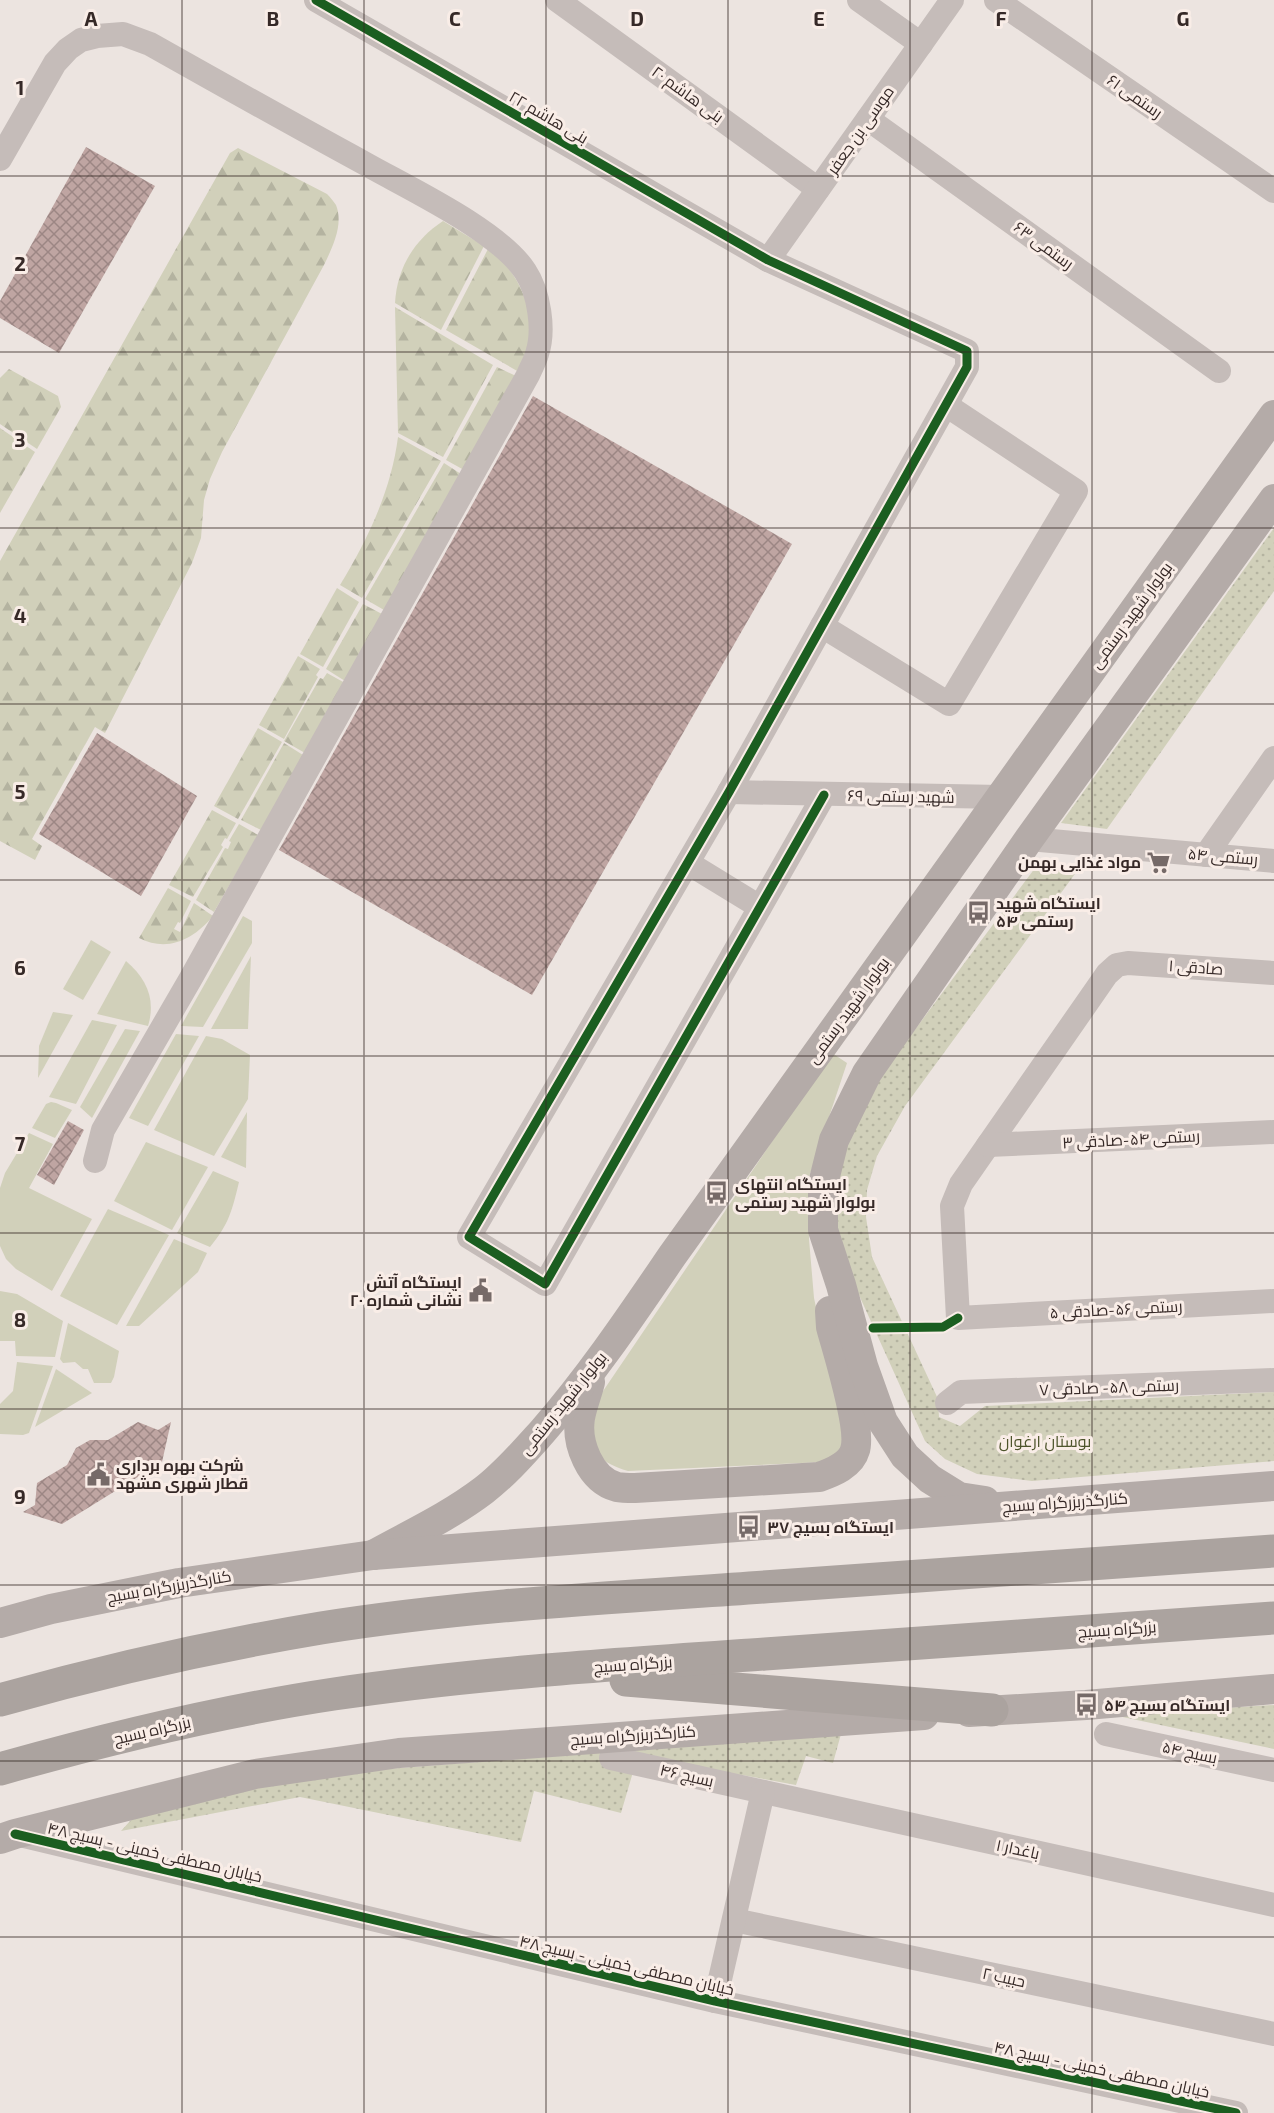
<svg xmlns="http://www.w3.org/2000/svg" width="1274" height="2113" viewBox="0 0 1274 2113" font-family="'Exo 2',Cairo,sans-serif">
<defs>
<pattern id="forest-firs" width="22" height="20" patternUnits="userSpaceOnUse" patternTransform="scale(1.5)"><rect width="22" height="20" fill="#d1d0ba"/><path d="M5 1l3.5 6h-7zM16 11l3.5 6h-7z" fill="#b4b3a0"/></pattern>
<pattern id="park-dots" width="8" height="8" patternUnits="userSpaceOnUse" patternTransform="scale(1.5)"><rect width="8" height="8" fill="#d1d0ba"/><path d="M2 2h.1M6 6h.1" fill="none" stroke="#b4b3a0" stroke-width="1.8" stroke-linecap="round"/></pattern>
<pattern id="building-cross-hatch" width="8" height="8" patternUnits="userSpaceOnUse" patternTransform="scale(1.5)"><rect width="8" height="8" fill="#bfa5a2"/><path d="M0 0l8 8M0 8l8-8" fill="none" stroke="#9c8684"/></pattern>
</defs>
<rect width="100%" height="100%" fill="#ece4e0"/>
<g fill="#d1d0ba">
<path d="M 243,916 L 252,921 L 252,943 L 203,1027 L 181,1026 Z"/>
<path d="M 91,940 L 111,952 L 83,1000 L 63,989 Z"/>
<path d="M 251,956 L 248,1029 L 211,1029 Z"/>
<path d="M 126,961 C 147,979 156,1000 148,1026 L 97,1014 Z"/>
<path d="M 53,1012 L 73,1015 L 38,1078 L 39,1046 Z"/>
<path d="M 92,1020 L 117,1025 L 76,1104 L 49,1097 Z"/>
<path d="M 125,1029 L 140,1031 L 92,1118 L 80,1107 Z"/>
<path d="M 176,1034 L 199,1036 L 148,1126 L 129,1118 Z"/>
<path d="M 206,1036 L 222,1039 L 250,1055 L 248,1099 L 214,1156 L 154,1130 Z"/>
<path d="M 832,1053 L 847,1063 L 809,1177 L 809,1239 L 814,1298 L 824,1345 L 846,1431 L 840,1451 L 824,1462 L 628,1471 C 583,1458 593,1438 597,1400 Z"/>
<path d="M 51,1102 L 56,1103 L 72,1110 L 55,1138 L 32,1128 L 46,1104 Z"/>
<path d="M 247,1112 L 246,1168 L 221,1157 Z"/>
<path d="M 29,1133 L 53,1144 L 29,1188 L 92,1219 L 52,1291 L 16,1269 L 6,1259 L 0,1246 L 0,1188 L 5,1173 Z"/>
<path d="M 146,1142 L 208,1167 L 172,1230 L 114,1201 Z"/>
<path d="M 213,1171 L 239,1182 C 232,1211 229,1224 210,1247 L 177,1233 Z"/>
<path d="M 108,1209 L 169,1235 L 117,1325 L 60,1296 Z"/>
<path d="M 174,1239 L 207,1253 L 198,1272 L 139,1326 L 126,1326 Z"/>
<path d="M 0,1291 L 17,1294 L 63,1321 L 55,1357 L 16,1356 L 15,1341 L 0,1341 Z"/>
<path d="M 68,1323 L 119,1351 L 114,1377 L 111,1383 L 94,1383 L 88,1369 L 83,1369 L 75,1362 L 63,1363 L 60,1359 Z"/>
<path d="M 17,1362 L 53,1366 L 29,1433 L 23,1435 L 0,1434 L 0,1404 L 13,1391 Z"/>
<path d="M 56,1369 L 92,1393 L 35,1427 Z"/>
</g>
<g fill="url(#forest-firs)">
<path d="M 238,148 L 327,194 C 330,197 334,202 336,205 C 344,225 332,248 324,265 L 222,452 L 210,479 L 204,500 L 201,538 L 192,563 L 105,733 L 95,727 L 32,839 L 42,846 L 35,860 L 0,841 L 0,561 L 230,153 Z"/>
<path d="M 443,221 L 484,246 L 441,330 L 395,303 C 397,268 414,240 443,221 Z"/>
<path d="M 488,249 C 517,270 534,305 529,341 C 528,352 522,363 519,372 L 446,330 Z"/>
<path d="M 395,307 L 493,365 L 443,457 L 398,433 Z"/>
<path d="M 497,367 L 516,376 L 464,470 L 446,460 Z"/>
<path d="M 9,369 L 58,396 L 61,407 L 37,449 L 0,424 L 0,378 Z"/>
<path d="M 0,428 L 35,452 L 0,513 Z"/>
<path d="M 398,437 L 441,461 L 362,598 L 340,585 C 368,539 391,491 398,437 Z"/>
<path d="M 444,463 L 461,474 L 384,610 L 365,599 Z"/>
<path d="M 337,588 L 359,602 L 323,667 L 300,654 Z"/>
<path d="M 363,604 L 382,614 L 345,681 L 326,669 Z"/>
<path d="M 298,656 L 320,669 L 316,675 L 318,677 L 284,739 L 259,725 Z"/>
<path d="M 327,673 L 345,683 L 305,753 L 284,741 L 320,678 L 323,679 Z"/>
<path d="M 258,728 L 282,742 L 238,819 L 214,806 Z"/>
<path d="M 284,743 L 303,755 L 261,830 L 241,820 Z"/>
<path d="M 212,810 L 236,823 L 227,839 L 225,838 L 221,845 L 223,847 L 193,897 L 169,885 Z"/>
<path d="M 239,824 L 258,835 L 214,912 L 196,900 L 225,848 L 228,849 L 231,842 L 229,841 Z"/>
<path d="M 168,888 L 191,901 L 180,923 L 178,922 L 174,929 L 180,932 L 194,903 L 213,916 C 194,939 168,953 139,938 Z"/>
</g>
<g fill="url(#park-dots)">
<path d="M 1274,528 L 1274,591 L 1107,829 L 1061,823 Z"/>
<path d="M 1038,864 L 1080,867 L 905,1106 L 877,1156 L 867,1190 L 866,1217 L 872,1257 L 938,1399 L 939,1417 L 960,1426 L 985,1406 L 1274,1392 L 1274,1461 L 1032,1481 L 977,1474 L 945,1459 L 925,1441 L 840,1253 L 833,1210 L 845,1143 L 876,1082 Z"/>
<path d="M 1274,1705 L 1274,1749 L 1113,1715 Z"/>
<path d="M 841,1734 L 833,1763 L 806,1756 L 796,1785 L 742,1775 L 633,1772 L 621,1813 L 534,1791 L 521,1842 L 300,1797 L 121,1831 L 139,1811 L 257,1779 Z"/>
</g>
<g fill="url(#building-cross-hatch)">
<path d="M 86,147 L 155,186 L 59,353 L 0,318 L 0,301 Z"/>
<path d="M 533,396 L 792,544 L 532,995 L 279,850 Z"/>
<path d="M 97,733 L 197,796 L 141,896 L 39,834 Z"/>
<path d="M 68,1121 L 84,1130 L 54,1185 L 37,1175 Z"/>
<path d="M 138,1422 L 158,1430 L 171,1422 L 162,1462 L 62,1524 L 23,1512 L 35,1505 L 37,1483 L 67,1465 L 76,1448 L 90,1440 L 108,1440 Z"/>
</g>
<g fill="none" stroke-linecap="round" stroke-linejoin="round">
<g stroke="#c5bcb9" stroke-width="24">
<path d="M 316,0 L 768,260 L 967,351 L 967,367 L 729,792 L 469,1237 L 545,1284 L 824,795"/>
<path d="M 557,0 L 818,189"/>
<path d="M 859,0 L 921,44"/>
<path d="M 996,0 L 1274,191"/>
<path d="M 868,119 L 1219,371"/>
<path d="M 0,159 L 55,63 L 68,49 L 81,40 L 97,36 L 123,34 L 150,44 C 221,84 292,124 364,163 C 408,188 498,230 525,271 C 539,292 545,330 537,354 C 535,361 531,368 528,375 L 191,978 L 103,1130 L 95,1161"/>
<path d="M 768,260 L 952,0"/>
<path d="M 822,626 L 949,704 L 1076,491 L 946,405"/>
<path d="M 729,792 L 1001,797"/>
<path d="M 1029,839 L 1274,861"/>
<path d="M 1206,855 L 1274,758"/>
<path d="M 688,863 L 760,907"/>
<path d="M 1274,973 L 1128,963 L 1117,965 L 1107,974 L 961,1184 L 952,1206 L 958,1318 L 1274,1301"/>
<path d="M 988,1145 L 1274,1132"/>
<path d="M 947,1403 L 961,1392 L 1274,1380"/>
<path d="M 1106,1734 L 1274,1770"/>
<path d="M 611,1758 L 1274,1905"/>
<path d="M 16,1834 L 715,2001 L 1236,2113"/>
<path d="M 734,1920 L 1274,2034"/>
<path d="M 715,2001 L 763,1792"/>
</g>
<g stroke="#b4aba8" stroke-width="30">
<path d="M 590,1382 C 587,1394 582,1406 580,1418 C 576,1443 590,1480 617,1487 C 622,1488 629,1488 635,1488 L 819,1477 C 833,1472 851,1465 855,1450 C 862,1428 838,1353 831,1327 L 830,1311"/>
<path d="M 985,1501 L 959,1497 L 930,1479 L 905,1456 L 883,1422 L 863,1366 L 841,1285 L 823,1230 L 823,1184 L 834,1140 L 867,1073 L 1029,839 L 1274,499"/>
<path d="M 373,1555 C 411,1534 450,1516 484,1490 C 505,1474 524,1452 542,1432 C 590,1377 631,1316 672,1256 L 1274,415"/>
<path d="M 0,1623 L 51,1609 L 179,1583 L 373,1555 L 1274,1486"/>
<path d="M 969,1712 L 1086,1705 L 1274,1689"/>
<path d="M 0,1839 L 15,1834 L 255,1774 L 399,1753 L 924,1715"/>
</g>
<g stroke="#aba39f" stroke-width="33">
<path d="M 626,1680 L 992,1710"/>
<path d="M 0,1700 C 106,1670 213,1646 321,1628 C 472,1604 626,1597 778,1586 C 943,1574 1109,1563 1274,1551"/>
<path d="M 0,1769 C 110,1738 221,1711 334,1694 C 477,1673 621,1664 765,1654 C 935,1642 1104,1630 1274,1618"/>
</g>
<defs>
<g id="cycleway">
<path d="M 316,0 L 768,260 L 967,351 L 967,367 L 729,792 L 469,1237 L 545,1284 L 824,795"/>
<path d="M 873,1328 L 943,1327 L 958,1318"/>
<path d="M 15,1834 L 715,2001 L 1236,2113"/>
</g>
</defs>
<use href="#cycleway" stroke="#f9ede7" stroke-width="13"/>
<use href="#cycleway" stroke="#1b5e20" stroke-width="9"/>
</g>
<path fill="none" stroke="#362927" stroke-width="1.5" stroke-opacity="0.55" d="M 182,0 L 182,2113M 364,0 L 364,2113M 546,0 L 546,2113M 728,0 L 728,2113M 910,0 L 910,2113M 1092,0 L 1092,2113M 0,176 L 1274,176M 0,352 L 1274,352M 0,528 L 1274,528M 0,704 L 1274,704M 0,880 L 1274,880M 0,1056 L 1274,1056M 0,1233 L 1274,1233M 0,1409 L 1274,1409M 0,1585 L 1274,1585M 0,1761 L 1274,1761M 0,1937 L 1274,1937"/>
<defs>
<symbol id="supermarket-bare" viewBox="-9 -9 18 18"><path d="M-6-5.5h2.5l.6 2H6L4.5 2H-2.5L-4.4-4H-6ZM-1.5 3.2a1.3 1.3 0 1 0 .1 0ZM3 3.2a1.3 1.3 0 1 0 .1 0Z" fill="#766a68" stroke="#f9ede7" stroke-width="2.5" paint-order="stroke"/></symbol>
<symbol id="bus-bare" viewBox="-9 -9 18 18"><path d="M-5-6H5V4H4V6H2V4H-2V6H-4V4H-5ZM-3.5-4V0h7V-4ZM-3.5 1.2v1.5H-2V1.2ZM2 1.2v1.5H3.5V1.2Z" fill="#766a68" stroke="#f9ede7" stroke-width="2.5" paint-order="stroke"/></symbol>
<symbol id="civic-bare" viewBox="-9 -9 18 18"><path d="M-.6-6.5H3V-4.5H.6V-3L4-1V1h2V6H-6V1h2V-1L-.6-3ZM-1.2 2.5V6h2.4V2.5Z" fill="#766a68" stroke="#f9ede7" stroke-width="2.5" paint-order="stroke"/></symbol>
</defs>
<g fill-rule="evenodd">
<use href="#supermarket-bare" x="1142" y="846" width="33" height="33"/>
<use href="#bus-bare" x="962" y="896" width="33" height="33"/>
<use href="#bus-bare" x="700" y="1176" width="33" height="33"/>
<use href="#civic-bare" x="464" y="1274" width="33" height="33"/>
<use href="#civic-bare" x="82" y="1458" width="33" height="33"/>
<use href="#bus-bare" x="732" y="1510" width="33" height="33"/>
<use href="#bus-bare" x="1070" y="1688" width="33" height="33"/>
</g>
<g text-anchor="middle" stroke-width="6" stroke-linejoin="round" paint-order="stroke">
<g font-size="16" fill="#362927" stroke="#f9ede7">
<text transform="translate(688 94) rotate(36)" y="6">بنی هاشم ۲۰</text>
<text transform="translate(1135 96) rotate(35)" y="6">رستمی ۶۱</text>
<text transform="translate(549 117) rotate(30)" y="6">بنی هاشم ۲۲</text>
<text transform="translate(860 130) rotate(-55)" y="6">موسی بن جعفر</text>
<text transform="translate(1044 245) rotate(36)" y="6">رستمی ۶۳</text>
<text transform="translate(1131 615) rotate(-54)" y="6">بولوار شهید رستمی</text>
<text transform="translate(901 796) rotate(1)" y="6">شهید رستمی ۶۹</text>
<text transform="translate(1223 856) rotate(5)" y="6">رستمی ۵۴</text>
<text transform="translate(1196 967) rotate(4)" y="6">صادقی ۱</text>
<text transform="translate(848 1010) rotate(-54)" y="6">بولوار شهید رستمی</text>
<text transform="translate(1131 1139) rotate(-3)" y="6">رستمی ۵۴-صادقی ۳</text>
<text transform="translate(1116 1309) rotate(-3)" y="6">رستمی ۵۶-صادقی ۵</text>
<text transform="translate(1109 1387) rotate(-2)" y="6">رستمی ۵۸- صادقی ۷</text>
<text transform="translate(563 1403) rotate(-51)" y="6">بولوار شهید رستمی</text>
<text transform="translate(1065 1502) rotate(-4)" y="6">کنارگذربزرگراه بسیج</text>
<text transform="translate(169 1586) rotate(-10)" y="6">کنارگذربزرگراه بسیج</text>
<text transform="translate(1117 1629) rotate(-4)" y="6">بزرگراه بسیج</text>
<text transform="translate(633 1664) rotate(-4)" y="6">بزرگراه بسیج</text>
<text transform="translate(152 1730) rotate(-13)" y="6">بزرگراه بسیج</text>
<text transform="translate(633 1735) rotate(-4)" y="6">کنارگذربزرگراه بسیج</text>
<text transform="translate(1190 1752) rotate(12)" y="6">بسیج ۵۴</text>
<text transform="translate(687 1775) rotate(13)" y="6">بسیج ۴۶</text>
<text transform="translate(1018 1849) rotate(12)" y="6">باغدار ۱</text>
<text transform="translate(155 1852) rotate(13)" y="6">خیابان مصطفی خمینی - بسیج ۴۸</text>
<text transform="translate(627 1965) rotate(13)" y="6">خیابان مصطفی خمینی - بسیج ۴۸</text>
<text transform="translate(1004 1977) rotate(12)" y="6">حبیب ۲</text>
<text transform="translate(1102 2069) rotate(12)" y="6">خیابان مصطفی خمینی - بسیج ۴۸</text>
</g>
<g font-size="16" font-weight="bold" fill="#362927" stroke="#f9ede7" text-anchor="start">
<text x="1141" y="868" text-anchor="end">مواد غذایی بهمن</text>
<text x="996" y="909">ایستگاه شهید<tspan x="996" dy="18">رستمی ۵۴</tspan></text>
<text x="735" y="1190">ایستگاه انتهای<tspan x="735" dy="18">بولوار شهید رستمی</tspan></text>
<text x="462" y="1288" text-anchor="end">ایستگاه آتش<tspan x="462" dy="18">نشانی شماره ۲۰</tspan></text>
<text x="116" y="1471">شرکت بهره برداری<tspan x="116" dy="18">قطار شهری مشهد</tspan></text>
<text x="767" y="1533">ایستگاه بسیج ۳۷</text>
<text x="1104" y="1711">ایستگاه بسیج ۵۴</text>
</g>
<g font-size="16" fill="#4d542b" stroke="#f9ede7">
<text x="1045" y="1447">بوستان ارغوان</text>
</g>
</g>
<g font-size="20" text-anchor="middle" font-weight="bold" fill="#362927" stroke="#f9ede7" stroke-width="6" stroke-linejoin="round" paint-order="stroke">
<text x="91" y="26">A</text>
<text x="273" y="26">B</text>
<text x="455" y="26">C</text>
<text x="637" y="26">D</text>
<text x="819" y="26">E</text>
<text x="1001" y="26">F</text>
<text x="1183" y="26">G</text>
<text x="20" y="95">1</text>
<text x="20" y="271">2</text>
<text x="20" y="447">3</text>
<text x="20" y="623">4</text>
<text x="20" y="799">5</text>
<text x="20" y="975">6</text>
<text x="20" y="1151">7</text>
<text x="20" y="1327">8</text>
<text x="20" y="1504">9</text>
</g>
</svg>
